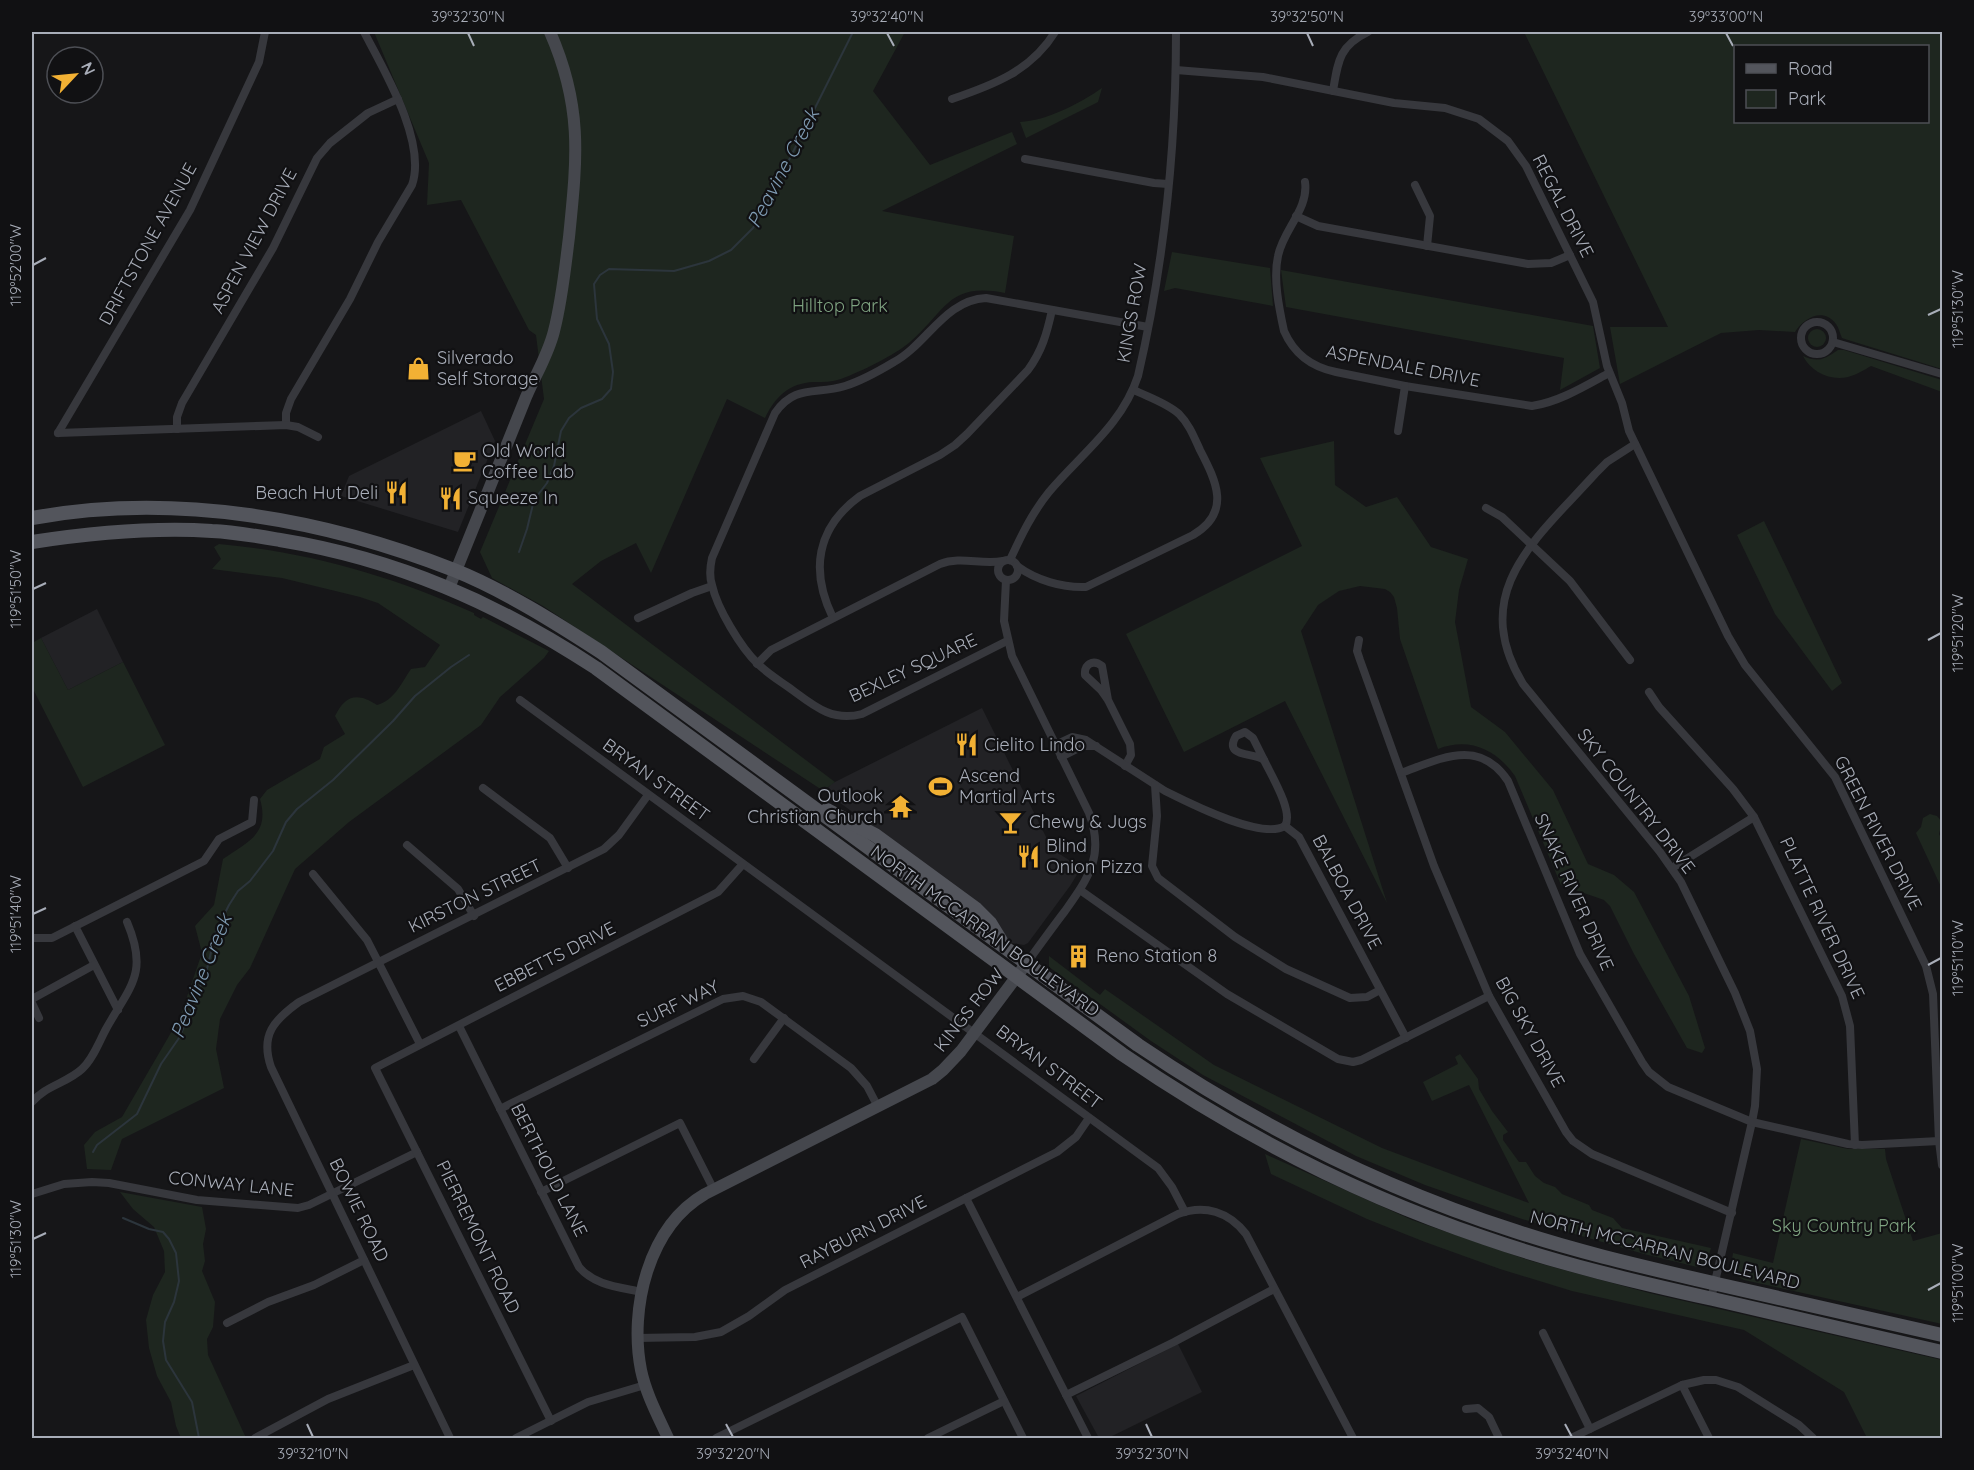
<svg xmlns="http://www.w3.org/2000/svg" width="1974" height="1470" viewBox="0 0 1974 1470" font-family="Quicksand,sans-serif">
<rect width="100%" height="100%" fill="#161618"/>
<g fill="#222225">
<path d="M 481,411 L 495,441 L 458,532 L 341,496 L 349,476 Z"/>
<path d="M 97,609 L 123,662 L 68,690 L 41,638 Z"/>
<path d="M 982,708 L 1052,849 L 1081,868 L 1070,886 L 1028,943 L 1024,945 L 1011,943 L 974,900 L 825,792 L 831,784 Z"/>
<path d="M 1178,1344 L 1202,1392 L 1108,1438 L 1099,1438 L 1076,1396 Z"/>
</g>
<g fill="#1e261f" fill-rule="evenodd">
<path d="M 374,32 L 905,32 L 873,91 L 930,165 L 1012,132 L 1017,144 L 882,211 L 1014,236 L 1005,293 C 948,282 947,310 910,342 C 895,355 860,372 841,379 C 832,382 823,382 814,382 C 789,383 775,397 765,418 L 727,399 L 651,573 L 636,543 L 601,561 L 572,584 L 835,782 L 827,788 L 825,792 L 543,606 L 492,578 L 480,552 L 544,399 L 536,335 L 529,330 L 461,200 L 427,205 L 429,163 Z"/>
<path d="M 1524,32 L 1942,32 L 1942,369 L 1848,340 L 1842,338 C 1840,334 1839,328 1836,324 C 1823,307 1804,318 1795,332 L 1759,330 L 1721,333 L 1620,384 L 1610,327 L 1668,327 ZM 1736,46 L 1928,46 L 1928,122 L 1736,122 Z"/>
<path d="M 1102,88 L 1098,102 L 1026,138 L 1020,122 C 1046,121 1081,103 1102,88 Z"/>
<path d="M 1172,252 L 1270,268 L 1273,306 L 1175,288 L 1164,291 Z"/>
<path d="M 1281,270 L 1593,326 L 1600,368 L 1560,390 L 1564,358 L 1286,307 Z"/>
<circle cx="1817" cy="338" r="9"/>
<path d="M 1838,350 L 1844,350 L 1942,380 L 1942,392 L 1871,366 C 1864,370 1856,375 1848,377 C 1830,381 1811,372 1803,356 C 1818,363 1825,359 1838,350 Z"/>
<path d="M 1334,441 L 1335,485 L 1366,507 L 1397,497 L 1431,547 L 1468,559 L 1459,590 L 1455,622 L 1471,707 L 1505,732 L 1553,790 L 1588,864 L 1614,875 L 1634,892 L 1689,996 L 1705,1048 L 1702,1053 L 1687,1048 L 1634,954 L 1610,906 L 1604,900 L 1561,885 L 1515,776 C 1496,749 1469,737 1438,749 L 1400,639 L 1397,608 L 1394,597 L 1390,592 L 1385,589 L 1360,586 L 1339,591 L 1318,605 L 1301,631 L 1387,903 L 1285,701 L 1184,752 L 1126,634 L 1302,546 L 1260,458 Z"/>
<path d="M 1764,521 L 1842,683 L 1832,691 L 1775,614 L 1737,535 Z"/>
<path d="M 219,544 C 309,552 392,576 474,613 L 474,615 L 481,619 L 483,617 L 549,651 L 544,658 L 500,697 L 481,725 L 349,822 L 295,869 L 250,968 L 237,985 L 220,1019 L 216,1049 L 224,1088 L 122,1139 L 111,1170 L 87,1169 L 84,1145 L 95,1132 L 122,1117 L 180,1017 L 202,953 L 195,926 L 214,905 L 223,859 C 248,842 270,834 260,799 L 267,790 L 320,759 L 324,747 L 345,734 L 335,716 C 346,694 358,693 377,705 C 394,701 402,682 411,669 L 425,667 L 440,645 L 378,603 L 360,597 L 282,578 L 212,569 L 221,559 L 214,547 Z"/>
<path d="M 41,638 L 68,690 L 123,662 L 165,745 L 83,787 L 32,687 L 32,643 Z"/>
<path d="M 1930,814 L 1937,816 L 1942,822 L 1939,834 L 1942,840 L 1942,889 L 1916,833 L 1921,827 L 1923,818 Z"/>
<path d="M 1049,956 L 1100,995 L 1105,989 L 1214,1065 L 1382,1148 L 1529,1203 L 1469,1085 L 1432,1101 L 1423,1082 L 1458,1064 L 1455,1057 L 1460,1054 L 1478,1079 L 1479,1089 L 1492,1111 L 1508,1132 L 1503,1135 L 1503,1140 L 1519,1162 L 1526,1162 L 1535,1176 L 1544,1183 L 1555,1187 L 1562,1194 L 1589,1205 L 1592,1210 L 1613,1218 L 1622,1228 L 1711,1248 L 1706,1263 L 1697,1267 L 1644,1254 L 1522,1219 L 1425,1185 L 1356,1156 L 1203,1075 L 1151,1041 L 1049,967 Z"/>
<path d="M 1801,1139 L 1848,1149 L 1885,1149 L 1886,1159 L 1913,1241 L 1942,1233 L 1942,1324 L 1744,1280 L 1735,1275 L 1731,1266 L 1733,1253 L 1773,1263 Z"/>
<path d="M 1265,1154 L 1412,1220 L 1531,1261 L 1649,1293 L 1942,1360 L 1942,1438 L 1867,1438 L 1844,1392 L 1744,1330 L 1572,1291 L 1500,1269 L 1425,1242 L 1367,1219 L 1271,1174 Z"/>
<path d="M 120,1192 L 202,1207 L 206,1229 L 203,1244 L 205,1261 L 202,1271 L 215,1302 L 213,1327 L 207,1339 L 208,1355 L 246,1438 L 181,1438 L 176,1426 L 171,1402 L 157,1376 L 149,1348 L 146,1320 L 153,1295 L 165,1272 L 164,1251 L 154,1227 L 133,1209 Z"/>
</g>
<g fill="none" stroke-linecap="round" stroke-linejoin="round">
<g stroke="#2c353c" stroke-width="2">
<path d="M 519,552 L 527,529 L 534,500 L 547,483 L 554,466 L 561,431 L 569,418 L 581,408 L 602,399 L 611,389 L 613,372 L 609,344 L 597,319 L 594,284 L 600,275 L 609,269 L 674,271 L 709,261 L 731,250 L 753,228 L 772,194 L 853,32"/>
<path d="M 93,1152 L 97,1145 L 137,1114 L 161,1064 L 179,1038 L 192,1008 L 207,969 L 216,931 L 229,905 L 238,891 L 250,881 L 273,851 L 286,822 L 297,809 L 333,780 L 393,721 L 415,696 L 451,667 L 469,655"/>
<path d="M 123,1218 L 149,1229 L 163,1232 L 169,1239 L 176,1253 L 179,1281 L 174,1302 L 165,1322 L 163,1341 L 166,1360 L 192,1402 L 199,1438"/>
</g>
<g stroke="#37383d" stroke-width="8">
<path d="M 1176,70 L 1263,77 L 1394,103 L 1445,108 L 1479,119 L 1508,141 L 1526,166 L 1593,302 L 1607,366 L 1622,403 L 1629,431 L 1728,636 L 1745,665 L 1835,777 L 1926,966 L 1933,994 L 1939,1141 L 1942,1165"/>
<path d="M 1333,91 C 1338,61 1339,46 1368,32"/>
<path d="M 952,99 C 993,85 1031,71 1055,32"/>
<path d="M 1025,159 L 1154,183 L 1168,184"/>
<path d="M 1305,182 C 1309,209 1283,230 1278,256 C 1273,279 1279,308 1284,331 C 1294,354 1311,367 1336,372 L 1405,386 L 1532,406 C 1559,402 1585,386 1609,373"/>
<path d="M 1415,185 L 1430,216 L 1427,246"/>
<path d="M 1296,216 L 1318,226 L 1528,264 L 1551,263 L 1570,255"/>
<circle cx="1817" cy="338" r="16"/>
<path d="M 1833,342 L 1942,374"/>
<path d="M 286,425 L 286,413 L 291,399 L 350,299 L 378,242 L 412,185 C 427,142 384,70 364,32"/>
<path d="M 177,429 L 177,417 L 182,403 L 273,248 L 317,158 L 330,143 L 368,113 L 398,99"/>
<path d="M 1398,431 L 1405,386"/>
<path d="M 58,433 L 190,210 L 259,62 L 265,32"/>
<path d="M 58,433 L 286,425 L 298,427 L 318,437"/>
<path d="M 1635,444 L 1607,462 L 1595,474 C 1537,538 1467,592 1523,684 L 1660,852 L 1681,882 L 1735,993 L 1750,1031 L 1757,1069 L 1755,1106 L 1752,1122 L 1711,1299"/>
<path d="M 1486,508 L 1502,517 L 1570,581 L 1630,660"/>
<circle cx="1008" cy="570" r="10"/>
<path d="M 1010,560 C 1021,536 1032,513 1049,492 C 1081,454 1122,425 1138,376 C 1164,264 1176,147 1176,32"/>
<path d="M 1017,566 C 1036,580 1062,588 1086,587 L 1193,535 C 1232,512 1216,481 1200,450 C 1194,437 1189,424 1179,414 C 1167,403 1148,397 1134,390"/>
<path d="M 1006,580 L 1004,621 L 1012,656 L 1089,813 C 1105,855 1089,877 1065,911 C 1052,928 1039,946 1026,964"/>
<path d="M 638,618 L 692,593 L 712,586"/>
<path d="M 833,618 C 810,571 816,528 860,496 L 940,455 L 955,445 L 967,434 L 1028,370 C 1042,351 1047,333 1052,310"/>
<path d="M 1359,640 L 1357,651 L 1360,660 L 1434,866 L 1489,996 L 1566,1132 L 1573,1141 L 1592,1154 L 1732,1213"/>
<path d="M 1007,641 L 862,714 C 832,722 814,706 791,689 C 780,681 768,674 758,664 C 741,648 717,608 712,585 C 709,576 710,567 712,558 L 775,413 C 795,384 816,395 845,386 C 861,381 879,371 894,362 C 927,344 945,300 986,298 L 1148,327"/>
<path d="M 757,664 L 771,650 L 940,564 C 961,556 981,565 1003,561"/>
<path d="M 1649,692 L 1659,707 L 1733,789 L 1754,817 L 1842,996 L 1850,1026 L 1855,1145"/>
<path d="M 520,700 L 1158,1168 L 1172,1187 L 1185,1212"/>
<path d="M 1108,700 L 1102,666 C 1093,659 1084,664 1085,675 L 1101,690 L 1108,700 L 1130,744 L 1131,755 L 1125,766"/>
<path d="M 1245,732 L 1253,738 L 1264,760 C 1254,752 1223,758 1236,736 Z"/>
<path d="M 1055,745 L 1072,737 L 1086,740 L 1165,791 C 1189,803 1261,840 1285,826"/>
<path d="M 1061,757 L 1083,746 L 1096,746"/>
<path d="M 1264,760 C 1271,775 1294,812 1285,826"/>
<path d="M 1401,773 C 1440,759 1479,737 1508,781 L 1580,954 L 1642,1062 L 1649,1072 L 1668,1087 L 1752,1122 L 1848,1144 L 1862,1145 L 1939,1141"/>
<path d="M 1155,785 L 1157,816 L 1152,866 L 1158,878 L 1235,937 L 1286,969 L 1350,998 L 1367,997 L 1380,990"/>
<path d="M 483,788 L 550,838 L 568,868"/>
<path d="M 1285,826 L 1299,837 L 1406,1038"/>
<path d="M 407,845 L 458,889 L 474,916"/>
<path d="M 1672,868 L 1754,817"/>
<path d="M 313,874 L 367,940 L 420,1044"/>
<path d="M 1080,890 L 1227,994 L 1338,1059 L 1353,1062 L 1361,1060 L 1489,996"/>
<path d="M 75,926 L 118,1010"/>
<path d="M 32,938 L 52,938 L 204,861 L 219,839 L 252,822 L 254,800"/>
<path d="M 32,999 L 94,965"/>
<path d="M 32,1003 L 39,1018"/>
<path d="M 459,1026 L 579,1267 C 595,1286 620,1287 642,1292"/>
<path d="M 754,1059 L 784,1018"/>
<path d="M 32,1102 C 45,1086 67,1083 82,1069 C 93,1059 99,1042 106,1029 C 130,986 149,974 127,922"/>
<path d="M 500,1109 L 723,999 L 743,996 L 761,1002 L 851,1068 L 867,1086 L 878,1107"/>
<path d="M 541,1192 L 680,1123 L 714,1190"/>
<path d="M 32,1194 L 64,1184 L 92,1182 L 109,1183 L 197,1200 L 298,1208 L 309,1205 L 417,1152"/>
<path d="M 966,1198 L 1088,1438"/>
<path d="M 1017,1297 L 1178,1214 C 1205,1204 1229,1212 1246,1234 L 1353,1438"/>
<path d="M 227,1323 L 268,1302 L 314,1285 L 364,1260"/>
<path d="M 1543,1333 L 1590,1429"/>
<path d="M 637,1338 L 695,1337 L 721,1332 L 749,1316 L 785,1290 L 1057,1152 L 1076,1137 L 1089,1118"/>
<path d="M 1682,1385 L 1709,1438"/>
<path d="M 1066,1395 L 1174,1342 L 1274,1289"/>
<path d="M 1466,1409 L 1478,1408 L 1489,1417 L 1499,1438"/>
<path d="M 551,1421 L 375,1068 L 718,892 L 743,864"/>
<path d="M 255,1438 L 328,1399 L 414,1365"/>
<path d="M 450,1438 L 271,1067 C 260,1035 274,1020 299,1002 L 604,849 L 619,835 L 648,795"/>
<path d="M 516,1438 L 588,1402 L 645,1385"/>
<path d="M 716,1438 L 962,1317 L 1023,1438"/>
<path d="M 928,1438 L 1004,1401"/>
<path d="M 1571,1438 L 1682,1385 L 1704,1380 L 1716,1380 L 1738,1387 L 1799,1425 L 1813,1438"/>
</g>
<g stroke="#45474d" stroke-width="12">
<path d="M 449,588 C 474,527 499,464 524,402 C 533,379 548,356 554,331 C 562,300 565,269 569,237 C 577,158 583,107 550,32"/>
<path d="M 668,1438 C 658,1416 646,1394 641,1370 C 629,1309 648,1227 705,1194 L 932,1079 L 943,1070 L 961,1051 L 1026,964"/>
</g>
<g stroke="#53555c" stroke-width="14">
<path d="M 32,518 C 173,492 322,518 454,570 C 504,590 556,623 601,652 L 1138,1045 C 1255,1124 1381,1188 1515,1231 C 1581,1253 1649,1268 1717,1284 C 1792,1301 1867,1318 1942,1335"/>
<path d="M 32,542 C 91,533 152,527 212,531 C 235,532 257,536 280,540 C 397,559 497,603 596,668 L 1122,1054 C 1234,1131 1357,1195 1485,1238 C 1560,1264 1636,1282 1713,1299 C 1789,1317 1866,1334 1942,1352"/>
<path d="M 827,810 L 875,835 L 976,909 L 990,923 L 1001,941"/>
</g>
</g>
<path fill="none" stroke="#a8adb8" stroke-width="2" d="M 468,33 L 474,46M 887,33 L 894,46M 1307,33 L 1313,46M 1726,33 L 1733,46M 33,265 L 46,258M 1928,315 L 1941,309M 33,589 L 46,583M 1928,640 L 1941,633M 33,914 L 46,908M 1928,965 L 1941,958M 33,1239 L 46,1233M 1928,1290 L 1941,1283M 307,1424 L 313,1437M 726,1424 L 733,1437M 1146,1424 L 1152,1437M 1565,1424 L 1572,1437"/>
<defs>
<symbol id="shop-bare" viewBox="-9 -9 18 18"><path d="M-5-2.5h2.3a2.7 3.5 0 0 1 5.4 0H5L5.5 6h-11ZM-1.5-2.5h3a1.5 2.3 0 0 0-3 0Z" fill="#f2b134" stroke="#111113" stroke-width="2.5" paint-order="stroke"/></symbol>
<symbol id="cafe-bare" viewBox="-9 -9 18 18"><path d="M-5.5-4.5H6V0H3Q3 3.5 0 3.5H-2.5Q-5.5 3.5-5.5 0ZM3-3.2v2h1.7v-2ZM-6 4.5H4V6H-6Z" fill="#f2b134" stroke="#111113" stroke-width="2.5" paint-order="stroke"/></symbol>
<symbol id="restaurant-bare" viewBox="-9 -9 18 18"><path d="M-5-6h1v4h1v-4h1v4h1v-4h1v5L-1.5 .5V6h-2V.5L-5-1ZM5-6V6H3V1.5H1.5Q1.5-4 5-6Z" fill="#f2b134" stroke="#111113" stroke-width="2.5" paint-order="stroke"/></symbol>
<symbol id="stadium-bare" viewBox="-9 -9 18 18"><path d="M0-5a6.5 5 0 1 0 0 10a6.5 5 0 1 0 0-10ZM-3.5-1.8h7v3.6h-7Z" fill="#f2b134" stroke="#111113" stroke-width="2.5" paint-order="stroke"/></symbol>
<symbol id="temple-bare" viewBox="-9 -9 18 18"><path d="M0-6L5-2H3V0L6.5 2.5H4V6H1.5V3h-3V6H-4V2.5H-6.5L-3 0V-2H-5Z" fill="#f2b134" stroke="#111113" stroke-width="2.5" paint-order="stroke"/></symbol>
<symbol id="bar-bare" viewBox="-9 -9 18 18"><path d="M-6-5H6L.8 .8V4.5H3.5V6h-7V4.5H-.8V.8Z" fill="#f2b134" stroke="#111113" stroke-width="2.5" paint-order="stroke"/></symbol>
<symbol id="building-bare" viewBox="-9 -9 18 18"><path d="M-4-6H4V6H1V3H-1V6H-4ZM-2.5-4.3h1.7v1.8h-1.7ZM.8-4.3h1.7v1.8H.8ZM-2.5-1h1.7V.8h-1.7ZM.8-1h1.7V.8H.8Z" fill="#f2b134" stroke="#111113" stroke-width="2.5" paint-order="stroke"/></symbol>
</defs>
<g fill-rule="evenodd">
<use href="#shop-bare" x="402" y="352" width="33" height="33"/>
<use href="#cafe-bare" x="448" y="444" width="33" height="33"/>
<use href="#restaurant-bare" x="380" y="476" width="33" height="33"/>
<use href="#restaurant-bare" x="434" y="482" width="33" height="33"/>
<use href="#restaurant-bare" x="950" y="728" width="33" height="33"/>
<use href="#stadium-bare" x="924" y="770" width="33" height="33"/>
<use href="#temple-bare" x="884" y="790" width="33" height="33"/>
<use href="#bar-bare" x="994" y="806" width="33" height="33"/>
<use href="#restaurant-bare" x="1012" y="840" width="33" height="33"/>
<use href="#building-bare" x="1062" y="940" width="33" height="33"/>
</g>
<g text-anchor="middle" stroke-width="4.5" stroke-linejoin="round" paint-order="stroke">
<g font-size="18" fill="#a8adb8" stroke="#111113">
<text transform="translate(1563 206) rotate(63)" y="6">REGAL DRIVE</text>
<text transform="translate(254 241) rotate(-62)" y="6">ASPEN VIEW DRIVE</text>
<text transform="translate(148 244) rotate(-61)" y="6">DRIFTSTONE AVENUE</text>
<text transform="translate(1132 313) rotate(-80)" y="6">KINGS ROW</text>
<text transform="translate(1403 366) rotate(11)" y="6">ASPENDALE DRIVE</text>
<text transform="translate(913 668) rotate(-25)" y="6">BEXLEY SQUARE</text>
<text transform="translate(656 780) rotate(36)" y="6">BRYAN STREET</text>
<text transform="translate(1636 801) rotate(52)" y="6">SKY COUNTRY DRIVE</text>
<text transform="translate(1878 833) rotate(63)" y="6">GREEN RIVER DRIVE</text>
<text transform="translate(1347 892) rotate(62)" y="6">BALBOA DRIVE</text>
<text transform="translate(1574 892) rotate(66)" y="6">SNAKE RIVER DRIVE</text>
<text transform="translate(475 896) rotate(-26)" y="6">KIRSTON STREET</text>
<text transform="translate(1822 918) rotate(65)" y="6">PLATTE RIVER DRIVE</text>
<text transform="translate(985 931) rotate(36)" y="6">NORTH MCCARRAN BOULEVARD</text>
<text transform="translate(555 957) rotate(-27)" y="6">EBBETTS DRIVE</text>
<text transform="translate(678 1004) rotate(-25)" y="6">SURF WAY</text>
<text transform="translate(969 1010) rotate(-52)" y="6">KINGS ROW</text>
<text transform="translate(1530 1032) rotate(61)" y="6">BIG SKY DRIVE</text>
<text transform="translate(1049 1067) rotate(37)" y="6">BRYAN STREET</text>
<text transform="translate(549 1170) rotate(63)" y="6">BERTHOUD LANE</text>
<text transform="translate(231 1184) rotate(6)" y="6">CONWAY LANE</text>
<text transform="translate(359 1210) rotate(64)" y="6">BOWIE ROAD</text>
<text transform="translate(863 1232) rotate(-27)" y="6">RAYBURN DRIVE</text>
<text transform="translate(478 1237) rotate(64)" y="6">PIERREMONT ROAD</text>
<text transform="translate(1665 1250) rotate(14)" y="6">NORTH MCCARRAN BOULEVARD</text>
</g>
<g font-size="18" fill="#7fa381" stroke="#111113">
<text x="840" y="312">Hilltop Park</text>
<text x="1844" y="1232">Sky Country Park</text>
</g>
<g font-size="18" fill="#a8adb8" stroke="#111113" text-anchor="start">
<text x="437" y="364">Silverado<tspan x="437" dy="21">Self Storage</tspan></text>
<text x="482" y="457">Old World<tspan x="482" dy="21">Coffee Lab</tspan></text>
<text x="378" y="499" text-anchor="end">Beach Hut Deli</text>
<text x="468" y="504">Squeeze In</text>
<text x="984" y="751">Cielito Lindo</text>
<text x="959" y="782">Ascend<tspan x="959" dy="21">Martial Arts</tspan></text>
<text x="883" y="802" text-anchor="end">Outlook<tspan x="883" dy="21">Christian Church</tspan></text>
<text x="1029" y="828">Chewy &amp; Jugs</text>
<text x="1046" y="852">Blind<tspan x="1046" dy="21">Onion Pizza</tspan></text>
<text x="1096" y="962">Reno Station 8</text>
</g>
<g font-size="20" font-style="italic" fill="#7f9bb3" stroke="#111113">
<text transform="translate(783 168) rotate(-62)" y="7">Peavine Creek</text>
<text transform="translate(201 976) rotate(-68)" y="7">Peavine Creek</text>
</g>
</g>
<rect width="1974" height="1470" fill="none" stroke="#111113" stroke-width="66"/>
<rect x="1734" y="45" width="195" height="78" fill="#111113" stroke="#4d4f55" stroke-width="1.5"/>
<rect x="1746" y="64" width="30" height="9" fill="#53555c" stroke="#4d4f55" stroke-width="1.5"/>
<text x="1788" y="75" font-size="18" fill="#a8adb8">Road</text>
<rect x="1746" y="90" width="30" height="18" fill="#1e261f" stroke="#4d4f55" stroke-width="1.5"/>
<text x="1788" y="105" font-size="18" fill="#a8adb8">Park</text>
<g transform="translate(75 75) rotate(64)"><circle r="28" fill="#111113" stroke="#4d4f55" stroke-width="1.5"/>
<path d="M0-4.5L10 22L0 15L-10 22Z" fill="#f2b134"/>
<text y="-9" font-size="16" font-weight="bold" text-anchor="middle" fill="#a8adb8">N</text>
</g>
<rect x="33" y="33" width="1908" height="1404" fill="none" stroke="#a8adb8" stroke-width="2"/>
<g font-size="15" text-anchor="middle" fill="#a8adb8">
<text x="468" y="22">39°32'30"N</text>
<text x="887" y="22">39°32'40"N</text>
<text x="1307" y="22">39°32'50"N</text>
<text x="1726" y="22">39°33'00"N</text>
<text transform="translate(16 265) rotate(-90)" y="5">119°52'00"W</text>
<text transform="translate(1958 309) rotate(-90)" y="5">119°51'30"W</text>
<text transform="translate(16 589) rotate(-90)" y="5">119°51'50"W</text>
<text transform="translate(1958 633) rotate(-90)" y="5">119°51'20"W</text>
<text transform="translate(16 914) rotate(-90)" y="5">119°51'40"W</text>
<text transform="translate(1958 958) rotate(-90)" y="5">119°51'10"W</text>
<text transform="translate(16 1239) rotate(-90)" y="5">119°51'30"W</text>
<text transform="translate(1958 1283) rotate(-90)" y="5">119°51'00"W</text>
<text x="313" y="1459">39°32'10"N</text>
<text x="733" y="1459">39°32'20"N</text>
<text x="1152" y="1459">39°32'30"N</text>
<text x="1572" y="1459">39°32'40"N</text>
</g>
</svg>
